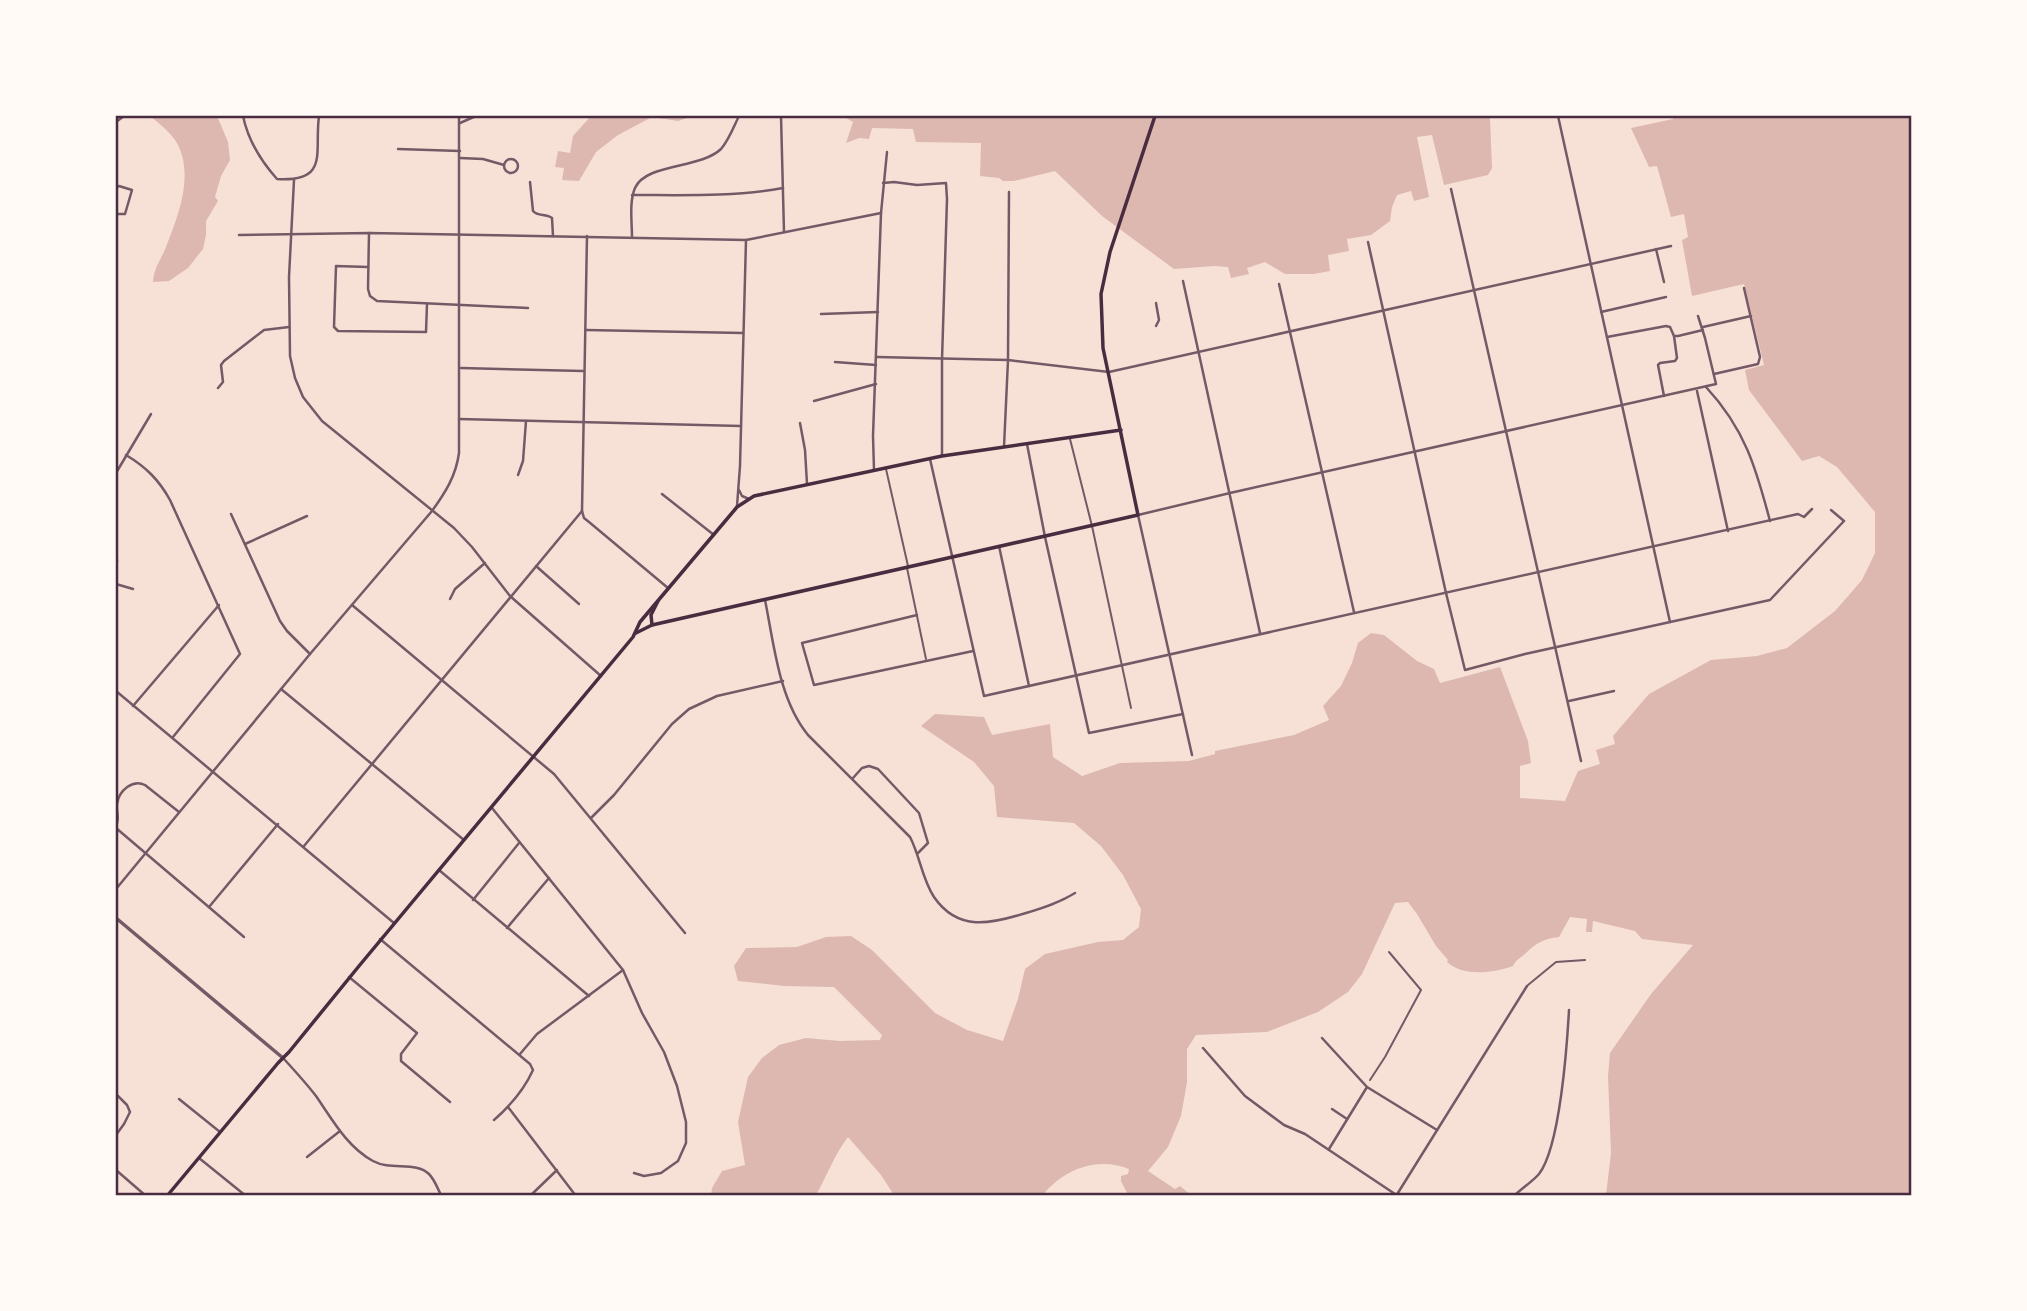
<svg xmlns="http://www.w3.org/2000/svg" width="2027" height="1311" viewBox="0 0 2027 1311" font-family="'Titillium Web',sans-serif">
<rect width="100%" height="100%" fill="#f7e1d7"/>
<g fill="#dcb8b0">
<path d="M 150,116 L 217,116 L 228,142 L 230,160 L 221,176 L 215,197 L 218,201 L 206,221 L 206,235 L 203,249 L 188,268 L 169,281 L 153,282 C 154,267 161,260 166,247 C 178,216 193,179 179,147 C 174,135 160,124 150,116 Z"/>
<path d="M 591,116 L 693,116 L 678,121 L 652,117 L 618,135 L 596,152 L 579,181 L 562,180 L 564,168 L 555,167 L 558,151 L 570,153 L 573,136 Z"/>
<path d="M 843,116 L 1498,116 L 1490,118 L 1492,168 L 1488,175 L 1444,185 L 1432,135 L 1417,137 L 1429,197 L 1414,201 L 1411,191 L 1397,195 L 1392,207 L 1390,221 L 1371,235 L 1347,239 L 1349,251 L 1328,255 L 1330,271 L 1314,274 L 1285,274 L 1265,262 L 1247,268 L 1249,274 L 1231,278 L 1228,267 L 1214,266 L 1174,269 L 1102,216 L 1055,171 L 1014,181 L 1003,181 L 999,178 L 980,176 L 981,143 L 916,142 L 913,129 L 872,128 L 869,139 L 859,138 L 846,143 L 853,122 Z"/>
<path d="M 1673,116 L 1911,116 L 1911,1195 L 1606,1195 L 1611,1153 L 1608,1076 L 1610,1053 L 1651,994 L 1693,945 L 1642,939 L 1635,931 L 1593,921 L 1592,932 L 1586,932 L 1587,919 L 1570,917 L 1559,937 C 1544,939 1537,942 1526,953 C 1521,958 1516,959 1513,966 C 1493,973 1463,977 1447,962 L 1448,960 L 1436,946 L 1417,914 L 1408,902 L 1395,903 L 1362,974 L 1348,992 L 1318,1012 L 1267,1032 L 1196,1035 L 1187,1049 L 1187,1082 L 1181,1116 L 1168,1147 L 1148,1171 L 1175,1189 L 1180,1186 L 1191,1195 L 1128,1195 L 1121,1181 L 1121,1176 L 1128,1174 L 1129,1169 C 1098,1156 1063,1169 1043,1195 L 894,1195 L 881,1175 L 848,1137 C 834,1155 827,1176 816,1195 L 711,1195 L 712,1188 L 722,1171 L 745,1165 L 738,1122 L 748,1077 L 762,1058 L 779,1045 L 806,1038 L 840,1041 L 880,1040 L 882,1035 L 834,987 L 784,986 L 738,981 L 734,966 L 746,948 L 797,947 L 826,937 L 851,936 L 872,950 L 935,1013 L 967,1030 L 1003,1041 L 1018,999 L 1025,969 L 1045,954 L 1098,942 L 1123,940 L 1139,927 L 1141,909 L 1123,875 L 1101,846 L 1074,823 L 997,817 L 994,786 L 974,762 L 921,726 L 935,714 L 984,717 L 992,735 L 1050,724 L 1053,757 L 1082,776 L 1120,763 L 1189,761 L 1215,754 L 1215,751 L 1294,735 L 1329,720 L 1323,706 L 1341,686 L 1352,663 L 1358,643 L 1371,633 L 1384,635 L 1417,661 L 1434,669 L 1440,683 L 1500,667 L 1528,741 L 1531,763 L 1520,766 L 1520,798 L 1565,801 L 1578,771 L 1600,764 L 1596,750 L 1615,744 L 1613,736 L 1649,694 L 1711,660 L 1757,656 L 1787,648 L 1835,611 L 1862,580 L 1875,553 L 1875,512 L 1837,467 L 1819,456 L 1802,461 L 1749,390 L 1745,370 L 1764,365 L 1744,284 L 1692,296 L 1682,240 L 1688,237 L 1684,214 L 1671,217 L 1657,166 L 1649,167 L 1631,128 L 1673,119 Z"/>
</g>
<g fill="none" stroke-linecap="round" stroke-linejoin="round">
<g stroke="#755966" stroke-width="2">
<path d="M 1070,439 L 1092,526 L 1131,708"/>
<path d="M 886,469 L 908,566"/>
<path d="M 907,568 L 926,659"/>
<path d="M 1528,985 L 1556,962 L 1585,960"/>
<path d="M 1370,1080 L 1385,1057 L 1421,990 L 1389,952"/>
</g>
<g stroke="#755966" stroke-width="2.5">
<path d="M 243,116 C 248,140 260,160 277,179 C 330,182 314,152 319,116"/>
<path d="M 536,116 L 539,116"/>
<path d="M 781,116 L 784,232"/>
<path d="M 1558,116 L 1670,622"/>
<path d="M 116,122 L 124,116"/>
<path d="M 460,123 L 476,116"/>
<path d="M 398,149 L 460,151"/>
<path d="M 460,158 L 483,159 L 504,165"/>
<circle cx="511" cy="166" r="7"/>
<path d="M 294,180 L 289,277 L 290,356 L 295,378 L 303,397 L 322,421 L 454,528 L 472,547 L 510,596 L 601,676"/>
<path d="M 530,182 L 533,211 C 538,217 546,213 552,218 L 553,236"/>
<path d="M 883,183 L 894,182 L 917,185 L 946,183 L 947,199 L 942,360 L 942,456"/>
<path d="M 116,188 L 119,186 L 132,190 L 125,214 L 116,214"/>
<path d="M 1451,189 L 1581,761"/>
<path d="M 632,195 C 683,195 733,197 783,188"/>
<path d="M 369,233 L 368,289 L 370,296 L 377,301 L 528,308"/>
<path d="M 239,235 L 369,233 L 746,240 L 881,213"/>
<path d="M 587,236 L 582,511 L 584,518 L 589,522 L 668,588"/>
<path d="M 632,237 C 632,222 629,202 635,188 C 646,163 700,169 721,149 C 729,140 734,126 739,116"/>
<path d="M 1368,242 L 1446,593 L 1465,670 L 1525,654 L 1770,600 L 1844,521 L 1831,510"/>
<path d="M 1656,249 L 1664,282"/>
<path d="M 368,267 L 336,266 L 334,327 L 338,331 L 426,332 L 427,304"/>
<path d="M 1183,281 L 1260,633"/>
<path d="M 1279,284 L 1354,612"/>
<path d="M 1601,312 L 1666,297"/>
<path d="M 821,314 L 878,312"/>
<path d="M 1156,326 L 1159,320 L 1156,303"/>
<path d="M 1703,327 L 1751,316"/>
<path d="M 586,330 L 743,333"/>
<path d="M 1607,337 L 1666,326 L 1670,327 L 1674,336 L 1678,336 L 1703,330"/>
<path d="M 877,357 L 1008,360 L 1109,372 L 1671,246"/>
<path d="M 835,362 L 876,365"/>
<path d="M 461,368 L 583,371"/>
<path d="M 1714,374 L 1758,364 L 1760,357 L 1744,288"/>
<path d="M 1706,387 C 1745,429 1756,468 1770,521"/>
<path d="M 218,388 L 223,382 L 221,365 L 224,361 L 264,330 L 289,327"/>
<path d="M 1697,391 L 1728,531"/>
<path d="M 1664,396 L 1658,365 L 1660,363 L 1675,361 L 1677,358 L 1674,336"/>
<path d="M 814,401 L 876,384"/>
<path d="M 459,419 L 741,426"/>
<path d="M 800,423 L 805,450 L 807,484"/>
<path d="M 1027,444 L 1045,537 L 1089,733 L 1183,714"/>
<path d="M 1004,447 L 1008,360 L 1009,192"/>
<path d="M 126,455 C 146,467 159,480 170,500 L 240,654 L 173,737"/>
<path d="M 930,459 L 984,696 L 1798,514 L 1804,517 L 1812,509"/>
<path d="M 874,470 L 873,436 L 881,213 L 887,152"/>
<path d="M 116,473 L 151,414"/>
<path d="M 518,475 L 523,461 L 526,421"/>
<path d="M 739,490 L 742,496 L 749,499"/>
<path d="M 662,494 L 714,535"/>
<path d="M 737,506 L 740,466 L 746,240"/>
<path d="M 231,514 L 280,621 L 287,631 L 310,654"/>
<path d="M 245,544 L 307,516"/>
<path d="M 999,546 L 1029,686"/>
<path d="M 116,549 L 117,561 L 116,568"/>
<path d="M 536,566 L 579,604"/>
<path d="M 116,584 L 133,589"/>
<path d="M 450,599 L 455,589 L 485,563"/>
<path d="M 765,600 C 774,644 779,700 808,735 L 910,837 C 920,856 922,879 934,897 C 958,932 991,924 1026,913 C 1043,908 1059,903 1075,893"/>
<path d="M 352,605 L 554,774 L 685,933"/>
<path d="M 917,615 L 802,643 L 814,685 L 973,651"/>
<path d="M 281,689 L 464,840"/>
<path d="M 116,691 L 394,923"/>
<path d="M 1569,701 L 1614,691"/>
<path d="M 133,706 L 219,605"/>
<path d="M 1192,755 L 1138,515 L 1230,493 L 1716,384 L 1705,338 L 1698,316"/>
<path d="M 853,778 L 862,768 L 869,766 L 878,769 L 919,813 L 928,843 L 918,853"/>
<path d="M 492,808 L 623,970 L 642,1013 L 664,1052 L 677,1086 L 686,1122 L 686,1143 L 678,1161 L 661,1173 L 644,1176 L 634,1173"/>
<path d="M 591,818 L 614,795 L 672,724 L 689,709 L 717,696 L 783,681"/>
<path d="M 116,826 C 120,818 116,812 117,804 C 119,790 133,779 145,785 L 179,812"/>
<path d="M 116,828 L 244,937"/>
<path d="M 304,846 L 582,511"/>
<path d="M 439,870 L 589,996"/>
<path d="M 116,889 L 310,654 L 432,511 C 445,493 456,476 459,453 L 459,116"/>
<path d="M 473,900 L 519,843"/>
<path d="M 209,907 L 278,824"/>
<path d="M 507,928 L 549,878"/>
<path d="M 380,939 L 530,1064 L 533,1070 C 524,1090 510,1106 494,1120"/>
<path d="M 349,977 L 417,1033 L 401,1054 L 401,1061 L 450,1102"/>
<path d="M 1322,1038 L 1367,1087 L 1437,1130"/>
<path d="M 1203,1048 L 1245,1096 L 1284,1125 L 1305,1134 L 1398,1196"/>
<path d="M 520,1054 L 537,1034 L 623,970"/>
<path d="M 284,1059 C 295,1071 306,1083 316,1096 C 332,1119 347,1147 373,1161 C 391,1171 416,1161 429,1174 C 434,1179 437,1187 440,1193 L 440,1196"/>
<path d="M 116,1094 L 127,1105 L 130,1112 L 124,1124 L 116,1135"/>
<path d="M 179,1099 L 220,1132"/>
<path d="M 508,1107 L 576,1196"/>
<path d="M 1332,1109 L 1347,1119"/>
<path d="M 1329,1149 L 1367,1087"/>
<path d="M 307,1157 L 340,1131"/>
<path d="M 199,1158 L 246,1196"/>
<path d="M 116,1170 L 146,1196"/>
<path d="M 530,1196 L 557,1170"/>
<path d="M 1396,1196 L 1527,986"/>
<path d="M 1514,1196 C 1522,1188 1532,1182 1539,1174 C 1560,1147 1567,1046 1569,1010"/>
</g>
<path stroke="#755966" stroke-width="3.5" d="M 116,918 L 283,1058"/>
<g stroke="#4a2c40" stroke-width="3.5">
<path d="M 652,625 L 651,615 L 658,601"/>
<path d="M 636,633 L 652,625 L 1138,515 L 1103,348 L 1101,294 L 1110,252 L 1155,116"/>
<path d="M 167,1196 L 278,1063 L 289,1052 L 359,966 L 633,637 L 640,622 L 737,507 L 754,496 L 942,456 L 1121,430"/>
</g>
</g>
<rect width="2027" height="1311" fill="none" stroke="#fffaf5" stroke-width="234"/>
<rect x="117" y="117" width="1793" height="1077" fill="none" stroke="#4a2c40" stroke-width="2.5"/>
</svg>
